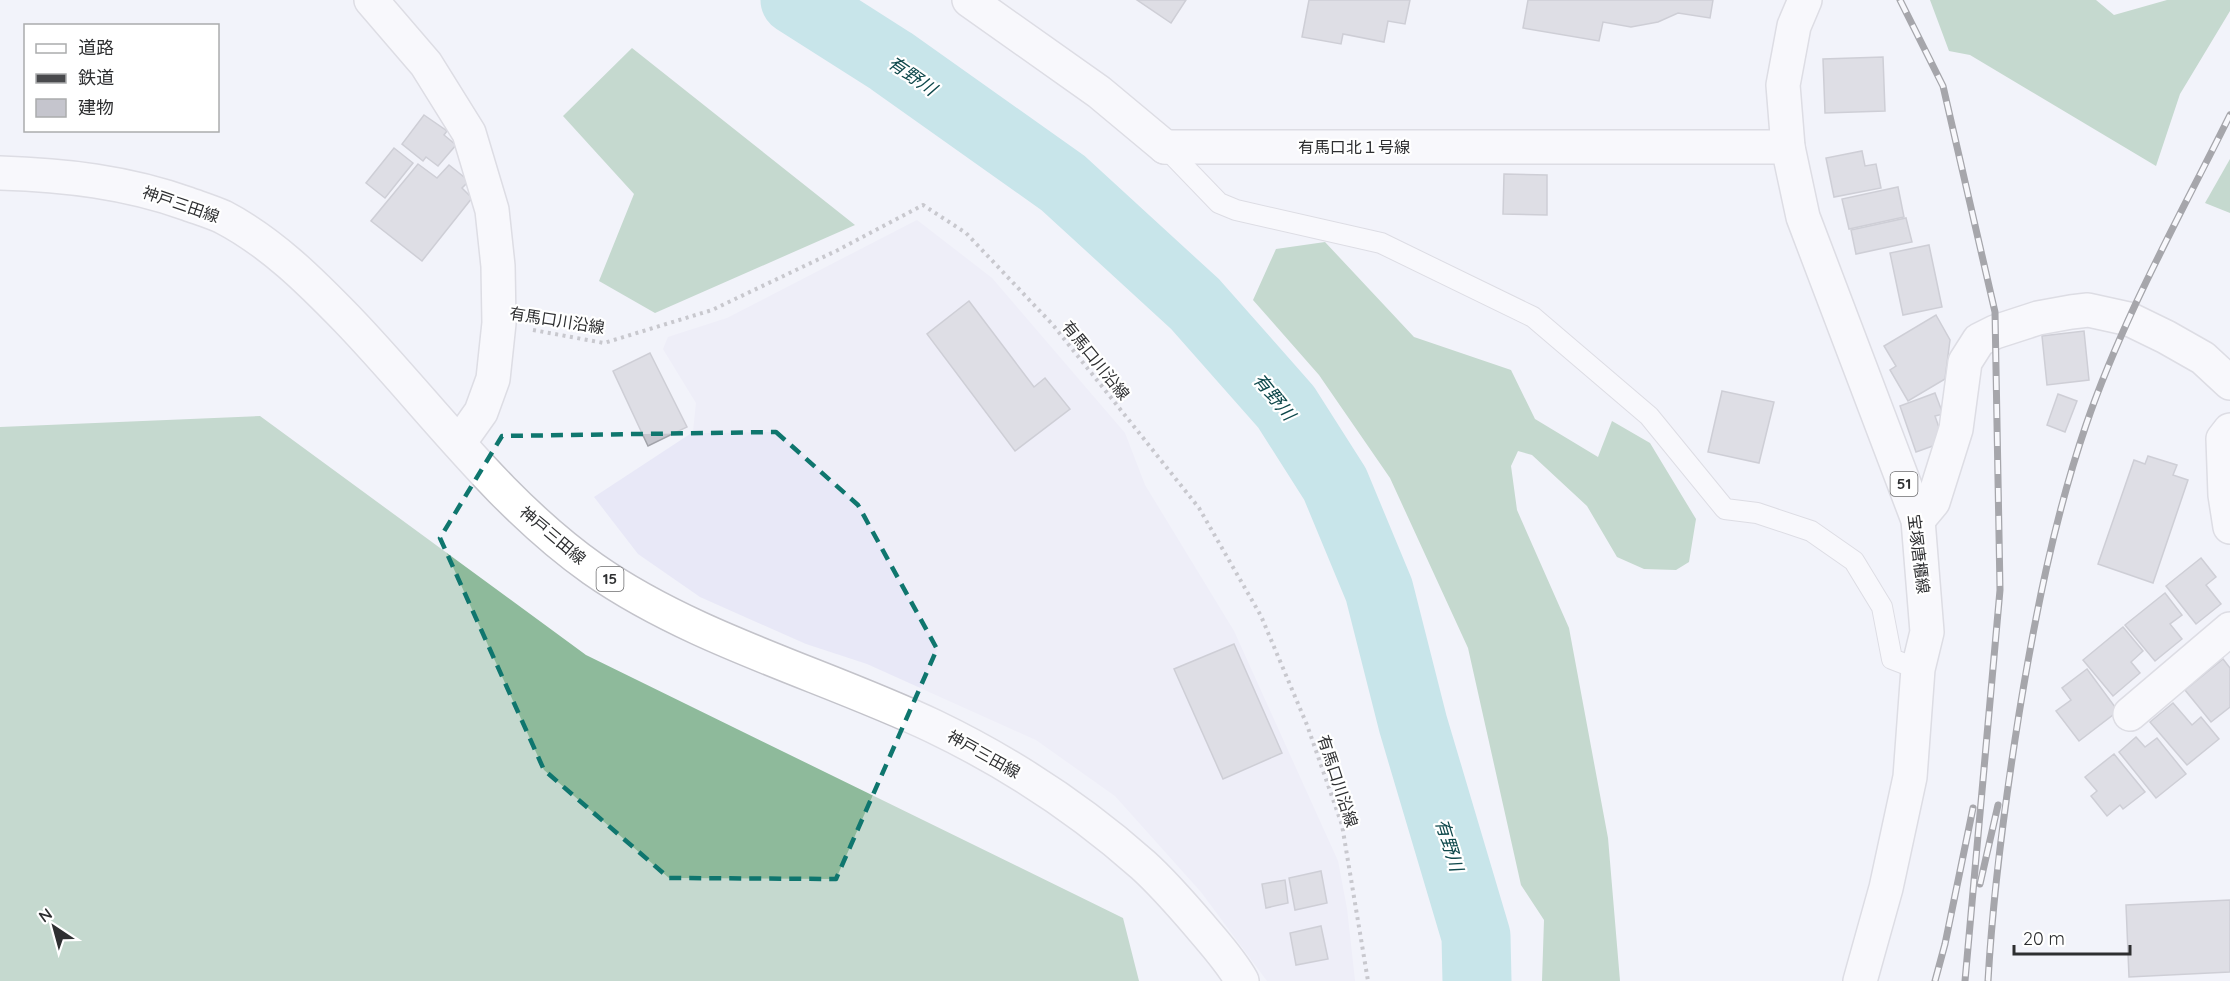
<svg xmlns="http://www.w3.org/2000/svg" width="2230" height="981" viewBox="0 0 2230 981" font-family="Quicksand,'Noto Sans JP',sans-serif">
<rect width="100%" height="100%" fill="#f2f3fa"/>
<path fill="#e8e8f7" d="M 917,220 L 992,278 L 1125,433 L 1145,485 L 1234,631 L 1338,861 L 1347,909 L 1355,981 L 1267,981 L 1201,892 L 1115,796 L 1036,740 L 867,664 L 806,644 L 700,597 L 638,554 L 594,497 L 693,432 L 696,403 L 663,349 L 668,337 L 727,318 Z"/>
<g fill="#8eba9b">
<path d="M 1930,0 L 2096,0 L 2114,15 L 2167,0 L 2230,0 L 2230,11 L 2180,94 L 2156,166 L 1970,55 L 1949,51 Z"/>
<path d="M 632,48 L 855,225 L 655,313 L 599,281 L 634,194 L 563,116 Z"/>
<path d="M 2230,159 L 2230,213 L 2205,203 Z"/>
<path d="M 1325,242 L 1414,337 L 1511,370 L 1535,419 L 1598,457 L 1612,421 L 1650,443 L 1696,519 L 1689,562 L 1676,570 L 1644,569 L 1617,557 L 1587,506 L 1532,455 L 1518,451 L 1511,466 L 1517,510 L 1569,628 L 1608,838 L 1620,981 L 1542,981 L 1544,920 L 1521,885 L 1468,648 L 1390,478 L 1319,375 L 1253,300 L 1276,249 Z"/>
<path d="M 260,416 L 586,655 L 1123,918 L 1139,981 L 0,981 L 0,427 Z"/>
</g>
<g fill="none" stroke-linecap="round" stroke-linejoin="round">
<path stroke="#94d4d7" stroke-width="69" d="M 795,0 L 891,61 L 1063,183 L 1195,304 L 1286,407 L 1335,484 L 1379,590 L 1413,724 L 1476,936 L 1477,981"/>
</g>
<g fill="#c5c5cd" stroke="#a2a3aa" stroke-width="1.5">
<path d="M 1137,0 L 1186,0 L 1171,23 Z"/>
<path d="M 1309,0 L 1410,0 L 1405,24 L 1388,21 L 1384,42 L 1343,34 L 1341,44 L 1302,37 Z"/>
<path d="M 1528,0 L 1713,0 L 1710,18 L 1678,13 L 1658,22 L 1631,27 L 1603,22 L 1599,41 L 1523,28 Z"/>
<path d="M 1883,57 L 1885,111 L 1825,113 L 1823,59 Z"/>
<path d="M 424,115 L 447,131 L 444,135 L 456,145 L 438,166 L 426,157 L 423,161 L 402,144 Z"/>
<path d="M 394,148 L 413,163 L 385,198 L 366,183 Z"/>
<path d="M 1862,151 L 1865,166 L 1876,164 L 1881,188 L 1834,197 L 1826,158 Z"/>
<path d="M 418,164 L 437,178 L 449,165 L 469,181 L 462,188 L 472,198 L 422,261 L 371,221 Z"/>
<path d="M 1504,174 L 1547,175 L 1547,215 L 1503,214 Z"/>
<path d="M 1898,187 L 1904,217 L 1849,229 L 1842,199 Z"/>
<path d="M 1906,218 L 1912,242 L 1856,254 L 1851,230 Z"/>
<path d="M 1929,245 L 1942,307 L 1903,315 L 1890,253 Z"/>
<path d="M 969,301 L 1034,387 L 1045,378 L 1070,409 L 1015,451 L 927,334 Z"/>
<path d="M 1936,315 L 1950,340 L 1945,379 L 1908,401 L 1890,370 L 1896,366 L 1884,346 Z"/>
<path d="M 2084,331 L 2089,380 L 2047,385 L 2042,336 Z"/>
<path d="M 650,353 L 687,427 L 648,446 L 613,371 Z"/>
<path d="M 1722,391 L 1774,402 L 1759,463 L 1708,452 Z"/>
<path d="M 1935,393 L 1943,414 L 1935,416 L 1944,442 L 1916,452 L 1900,406 Z"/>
<path d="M 2058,394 L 2077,401 L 2065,432 L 2047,425 Z"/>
<path d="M 2148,456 L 2177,465 L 2173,475 L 2188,480 L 2153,583 L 2098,564 L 2134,460 L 2145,464 Z"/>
<path d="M 2201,558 L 2216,577 L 2206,585 L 2221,604 L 2196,624 L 2166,586 Z"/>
<path d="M 2165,593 L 2182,615 L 2170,624 L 2182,639 L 2155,661 L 2125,625 Z"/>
<path d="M 2123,627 L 2143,651 L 2131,662 L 2140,673 L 2113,696 L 2083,660 Z"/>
<path d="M 1234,644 L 1282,753 L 1223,779 L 1174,669 Z"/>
<path d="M 2223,659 L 2230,668 L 2230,707 L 2211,722 L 2185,690 Z"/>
<path d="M 2087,669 L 2118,711 L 2079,741 L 2056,711 L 2071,700 L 2062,688 Z"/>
<path d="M 2173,703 L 2192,725 L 2201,717 L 2219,739 L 2187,765 L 2150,722 Z"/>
<path d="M 2136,737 L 2145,747 L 2157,738 L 2186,774 L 2156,798 L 2119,752 Z"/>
<path d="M 2114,754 L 2145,792 L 2123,809 L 2120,805 L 2107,816 L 2091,796 L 2097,791 L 2085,777 Z"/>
<path d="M 1321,871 L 1327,903 L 1295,910 L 1289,878 Z"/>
<path d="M 1285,880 L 1288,903 L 1266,908 L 1262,884 Z"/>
<path d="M 2230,900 L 2230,972 L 2129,977 L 2126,905 Z"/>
<path d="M 1321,926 L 1328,959 L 1296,965 L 1290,933 Z"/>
</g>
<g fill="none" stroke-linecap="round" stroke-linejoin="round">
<defs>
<path id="lane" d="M 1165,147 L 1219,203 L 1236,210 L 1381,243 L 1533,317 L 1649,416 L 1725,509 L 1757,513 L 1811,531 L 1854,561 L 1882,607 L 1892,659 L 1918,669"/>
<g id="street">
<path d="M 371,0 L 426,64 L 469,133 L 492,210 L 498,266 L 499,323 L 493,379 L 481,412 L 459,443"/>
<path d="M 969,0 L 1099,92 L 1165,147"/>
<path d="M 2230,430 L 2223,439 L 2225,495 L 2230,527"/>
<path d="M 1918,520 L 1933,502 L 1956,429 L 1965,362 L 1979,340 L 1995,332 L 2038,318 L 2071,312 L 2088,310 L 2129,319 L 2166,337 L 2203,358 L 2230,383"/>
<path d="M 2130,714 L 2230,629"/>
</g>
<path id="secondary" d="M 1165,147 L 1788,147"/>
<g id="primary">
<path d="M 1805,0 L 1794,26 L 1783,85 L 1788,147 L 1803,217 L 1918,520 L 1927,632 L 1918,669 L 1910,777 L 1886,888 L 1860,981"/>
<path d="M 0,173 C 64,175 127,182 188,204 C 199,208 212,212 223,217 C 271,242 310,281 347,319 C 427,402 498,502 593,569 C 693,639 823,674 933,726 C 1010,763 1079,808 1143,865 C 1164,884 1182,905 1200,926 C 1215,944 1231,961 1242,981"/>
</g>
</defs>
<use href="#lane" stroke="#c3c3ca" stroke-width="22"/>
<use href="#street" stroke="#c3c3ca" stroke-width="36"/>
<use href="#secondary" stroke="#c3c3ca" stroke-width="36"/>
<use href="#primary" stroke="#c3c3ca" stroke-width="36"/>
<path stroke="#949599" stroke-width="4" stroke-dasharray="3 4.5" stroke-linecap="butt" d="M 533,330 L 604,343 L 712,310 L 838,250 L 923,205 L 966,233 L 1053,325 L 1199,508 L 1261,616 L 1307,725 L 1342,825 L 1368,981"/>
<use href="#lane" stroke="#fff" stroke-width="20"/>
<use href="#street" stroke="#fff" stroke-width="33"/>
<use href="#secondary" stroke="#fff" stroke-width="33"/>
<use href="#primary" stroke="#fff" stroke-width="33"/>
<defs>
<g id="rail">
<path d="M 1900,0 L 1943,86 L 1995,312 L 2000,590 L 1965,981"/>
<path d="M 1980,884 L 1998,805"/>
<path d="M 1935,981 L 1945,944 L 1973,808"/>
<path d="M 1988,981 C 1993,891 2005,802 2019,714 C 2035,616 2054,519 2086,425 C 2123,317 2180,216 2230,115"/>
</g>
</defs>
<use href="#rail" stroke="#494a4d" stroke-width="7"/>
<use href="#rail" stroke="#fff" stroke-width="4.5" stroke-dasharray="14" stroke-linecap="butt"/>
</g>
<path d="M0 0H2230V981H0ZM 776,432 L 858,505 L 937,649 L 836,879 L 669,878 L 544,770 L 440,538 L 502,436 Z" fill="#f2f3fa" fill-opacity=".55" fill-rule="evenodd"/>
<path fill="none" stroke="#0f766e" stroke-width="4.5" stroke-dasharray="12 8" stroke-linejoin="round" d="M 776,432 L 858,505 L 937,649 L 836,879 L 669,878 L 544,770 L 440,538 L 502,436 Z"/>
<g text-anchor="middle" stroke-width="4.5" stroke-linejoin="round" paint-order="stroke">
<g fill="#fff" stroke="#6d6d6f" stroke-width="1.5">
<rect x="1890.5" y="472" width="27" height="24" rx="4.5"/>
<rect x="596.5" y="567" width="27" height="24" rx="4.5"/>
</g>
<g font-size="15" font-weight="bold" fill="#2e2f31">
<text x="1904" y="489">51</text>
<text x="610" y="584">15</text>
</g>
<g font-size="16" fill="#2e2f31" stroke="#fff">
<text x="1354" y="153">有馬口北１号線</text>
<text transform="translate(181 204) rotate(19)" y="6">神戸三田線</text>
<text transform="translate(557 320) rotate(9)" y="6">有馬口川沿線</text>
<text transform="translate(1096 360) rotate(51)" y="6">有馬口川沿線</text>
<text transform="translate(553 535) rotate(40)" y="6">神戸三田線</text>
<text transform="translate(1919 554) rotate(83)" y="6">宝塚唐櫃線</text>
<text transform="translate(984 754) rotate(29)" y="6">神戸三田線</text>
<text transform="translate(1338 781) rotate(72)" y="6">有馬口川沿線</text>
</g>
<g font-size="18" font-style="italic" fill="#0e484b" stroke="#fff">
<text transform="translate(912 76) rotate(35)" y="6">有野川</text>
<text transform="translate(1274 397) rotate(51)" y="6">有野川</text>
<text transform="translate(1449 845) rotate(73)" y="6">有野川</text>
</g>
</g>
<rect x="24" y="24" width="195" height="108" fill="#ffffff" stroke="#abacad" stroke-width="1.5"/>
<rect x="36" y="44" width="30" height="9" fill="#ffffff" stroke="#abacad" stroke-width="1.5"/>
<text x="78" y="54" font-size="18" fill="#2e2f31">道路</text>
<rect x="36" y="74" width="30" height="9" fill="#494a4d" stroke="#abacad" stroke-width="1.5"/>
<text x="78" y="84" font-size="18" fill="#2e2f31">鉄道</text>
<rect x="36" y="99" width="30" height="18" fill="#c5c5cd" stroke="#abacad" stroke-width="1.5"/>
<text x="78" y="114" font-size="18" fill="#2e2f31">建物</text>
<g transform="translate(54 927) rotate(324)" stroke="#ffffff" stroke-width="4.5" paint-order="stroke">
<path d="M0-4.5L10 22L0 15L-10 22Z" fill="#2e2f31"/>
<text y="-9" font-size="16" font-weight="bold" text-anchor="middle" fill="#2e2f31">N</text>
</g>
<path d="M2014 945v9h116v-9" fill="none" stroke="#2e2f31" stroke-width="3"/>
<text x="2023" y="945" font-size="18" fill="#2e2f31" stroke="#ffffff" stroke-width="4.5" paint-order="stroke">20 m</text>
</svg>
